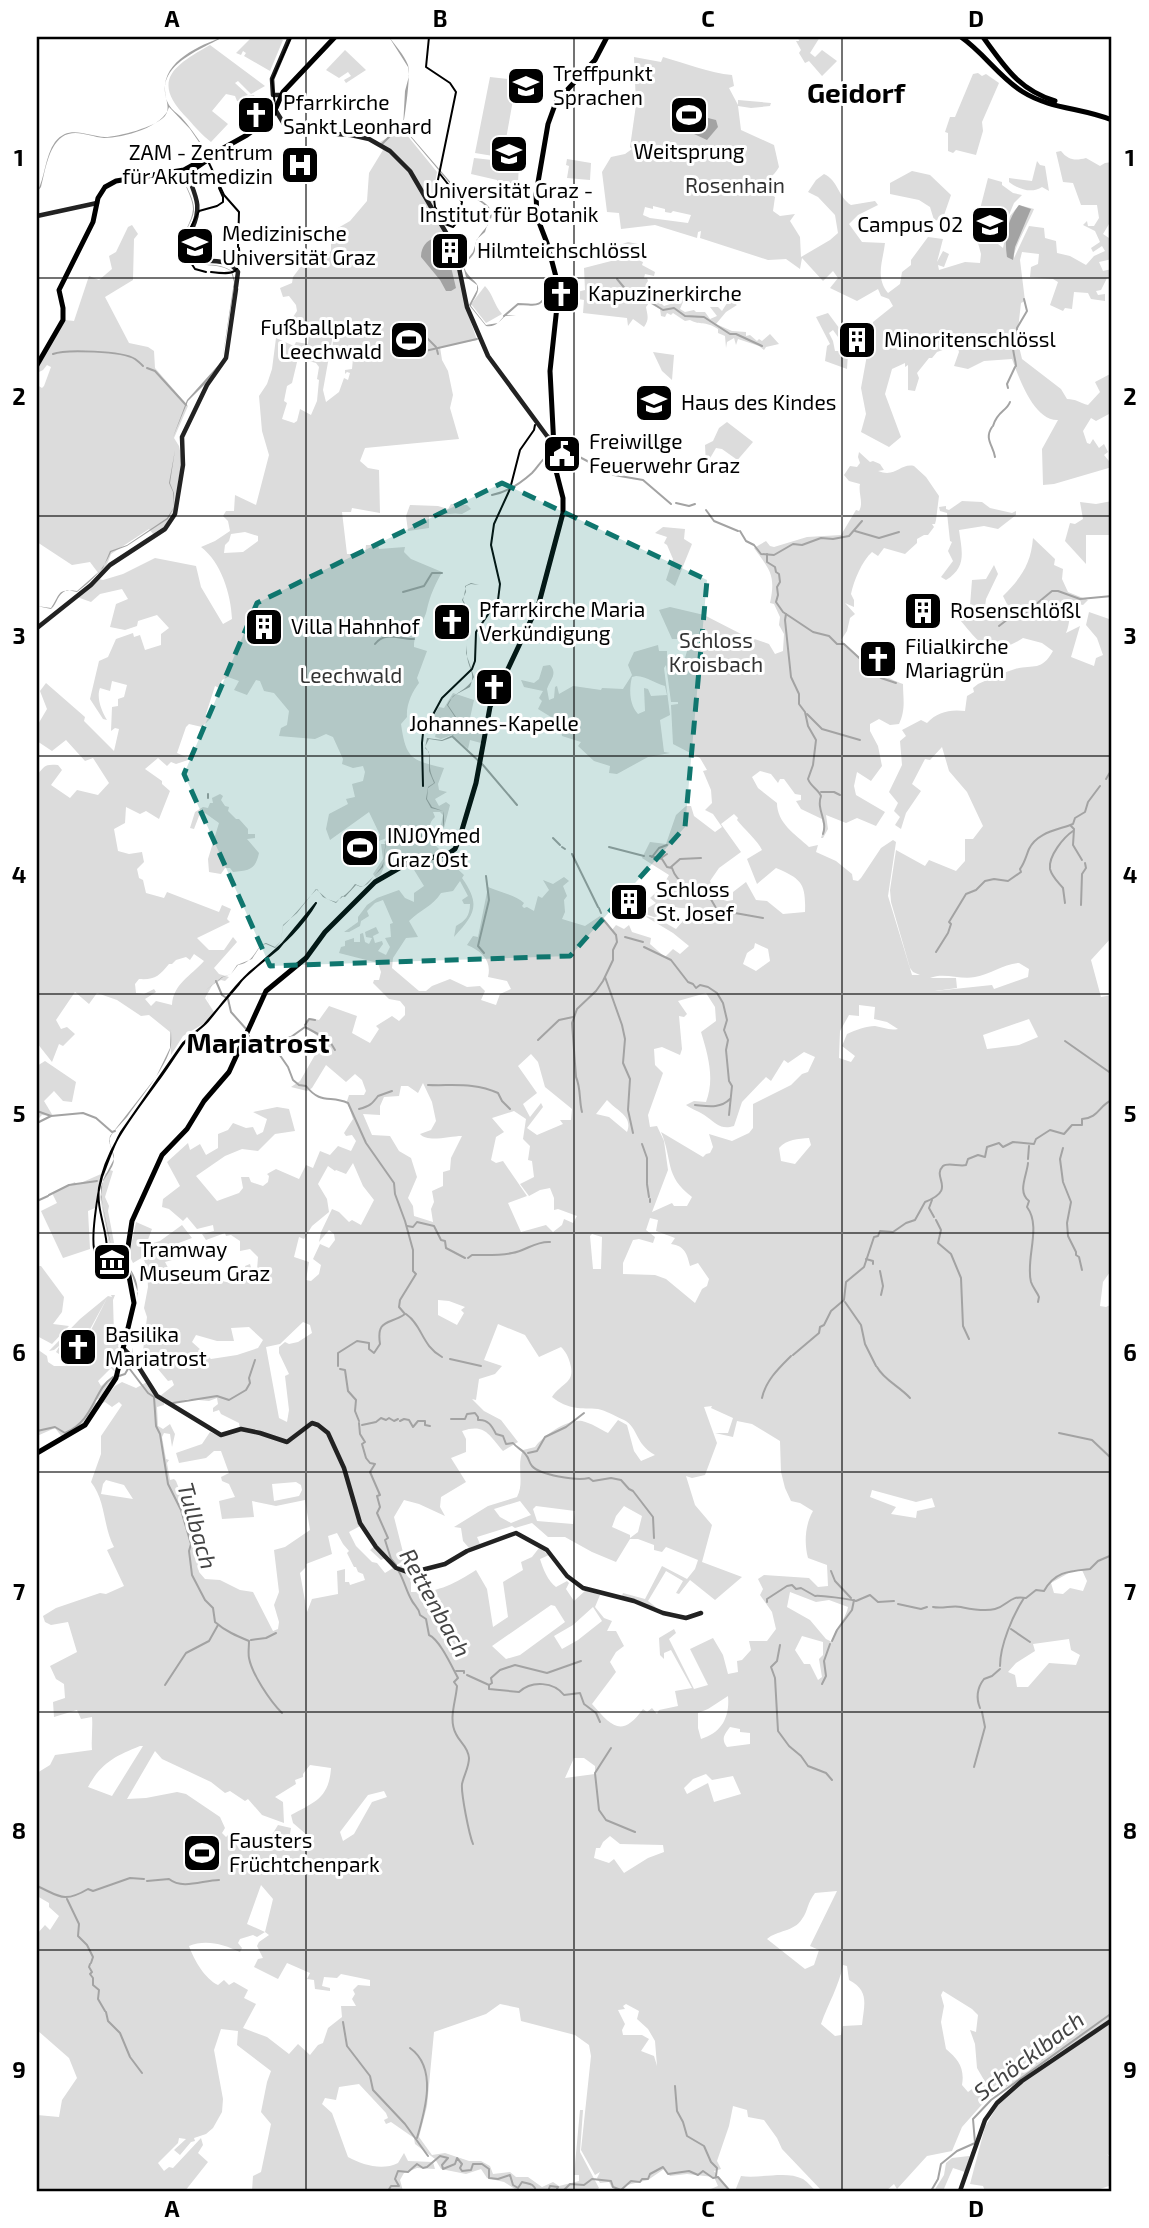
<svg xmlns="http://www.w3.org/2000/svg" width="1149" height="2228" viewBox="0 0 1149 2228" font-family="'Exo 2',sans-serif">
<rect width="100%" height="100%" fill="#fff"/>
<g fill="#dcdcdc" fill-rule="evenodd">
<path d="M 252,37 L 270,39 L 277,37 L 283,40 L 270,71 L 244,56 L 246,53 L 243,51 L 241,55 L 236,53 Z"/>
<path d="M 798,37 L 820,37 L 810,53 L 815,57 L 822,50 L 837,61 L 822,76 L 809,61 L 805,63 L 799,53 L 801,50 L 796,41 L 799,41 Z"/>
<path d="M 210,45 L 265,86 L 251,94 L 238,81 L 235,83 L 248,95 L 241,97 L 254,95 L 255,97 L 246,103 L 246,98 L 242,103 L 237,101 L 235,96 L 226,94 L 212,111 L 228,124 L 211,142 C 203,136 195,127 188,119 C 150,81 173,66 210,45 Z"/>
<path d="M 345,50 L 366,70 L 346,83 L 344,80 L 351,76 L 348,72 L 339,78 L 326,70 Z"/>
<path d="M 634,57 L 661,62 L 663,57 C 684,63 710,73 732,75 L 734,86 L 729,88 L 738,105 L 738,100 L 771,103 L 770,106 L 751,108 L 738,106 L 741,130 L 774,145 L 779,167 C 774,176 765,181 763,190 L 775,197 L 773,211 L 780,216 L 795,214 L 790,221 L 800,237 L 801,257 L 830,240 L 838,233 L 835,215 L 818,197 L 808,192 L 816,180 L 824,174 C 838,180 838,197 851,205 L 875,201 L 878,205 L 858,215 L 849,224 L 862,242 L 885,243 C 883,261 875,277 888,293 L 900,284 L 902,272 L 911,265 L 911,260 L 928,237 L 943,239 L 937,262 L 943,251 L 949,254 L 944,267 L 938,265 L 939,270 L 965,262 L 980,263 L 981,254 L 975,232 L 978,228 L 1003,248 L 1010,216 L 1019,205 L 1034,209 C 1029,222 1013,249 1014,258 L 1029,226 L 1044,228 L 1045,238 L 1056,241 L 1057,253 L 1070,256 L 1086,265 L 1094,256 L 1105,251 L 1102,246 L 1093,252 L 1091,248 L 1100,242 L 1095,231 L 1083,225 L 1087,221 L 1088,226 L 1094,226 L 1099,218 L 1097,205 L 1081,205 L 1073,183 L 1063,182 L 1056,152 L 1061,151 C 1068,160 1075,161 1086,158 L 1100,166 L 1105,163 L 1112,162 L 1112,219 L 1110,218 L 1109,224 L 1103,234 L 1112,240 L 1112,259 L 1099,262 L 1103,271 L 1112,269 L 1112,278 L 1107,278 L 1101,290 L 1096,291 L 1098,295 L 1105,294 L 1105,301 L 1091,299 L 1088,293 L 1074,292 L 1072,309 L 1065,308 L 1063,311 L 1050,305 L 1058,282 L 1053,279 L 1030,277 L 1031,267 L 1038,264 L 1039,254 L 1022,252 L 1020,260 L 1025,301 L 1021,303 L 1017,338 L 1022,359 L 1061,389 L 1067,399 C 1076,399 1080,403 1088,405 L 1100,392 L 1095,382 L 1112,373 L 1112,435 L 1109,425 L 1112,423 L 1109,414 L 1096,421 L 1091,418 L 1083,431 L 1087,443 L 1090,444 L 1093,439 L 1099,448 L 1104,444 L 1108,452 L 1104,455 L 1109,461 L 1112,460 L 1112,467 L 1054,484 L 1043,485 L 1042,449 L 1058,420 C 1034,421 1019,378 1012,359 L 984,361 L 968,369 L 954,366 L 959,352 L 957,345 L 937,352 L 932,358 L 929,358 L 917,373 L 919,378 L 915,391 L 908,390 L 908,365 L 905,367 L 905,363 L 892,369 L 885,394 L 901,437 L 889,447 L 861,432 L 866,414 L 861,388 L 873,322 L 893,306 L 889,299 L 881,296 L 878,289 L 857,301 L 830,288 L 838,278 L 833,271 L 823,281 L 802,258 L 800,269 L 786,259 L 768,260 L 700,238 L 701,231 L 698,232 L 697,238 L 655,225 L 621,229 L 619,213 L 607,212 L 602,172 L 611,157 L 625,154 L 632,149 L 630,147 L 636,105 ZM 653,206 L 665,209 L 665,212 L 671,213 L 673,211 L 691,215 L 688,223 L 650,218 L 643,215 L 645,207 L 653,209 Z"/>
<path d="M 978,73 L 982,76 L 986,74 L 999,83 L 982,122 L 983,131 L 976,155 L 956,150 L 953,153 L 948,151 L 948,133 L 945,132 L 950,117 L 955,117 L 973,74 Z"/>
<path d="M 490,77 L 525,81 L 523,89 L 530,91 L 528,101 L 513,100 L 506,139 L 520,142 L 517,160 L 475,153 Z"/>
<path d="M 402,129 L 437,172 C 432,201 428,204 443,231 L 441,233 L 443,237 L 440,240 L 440,247 L 451,265 L 457,264 L 466,308 L 477,340 L 440,347 L 442,360 L 448,371 L 453,395 L 450,408 L 459,439 L 365,448 L 360,461 L 368,468 L 379,470 L 380,513 L 352,508 L 351,512 L 342,512 L 347,554 L 365,554 L 366,545 L 378,545 L 379,549 L 405,547 L 404,552 L 411,559 L 442,572 C 435,585 430,595 427,609 C 424,624 414,629 414,647 L 427,651 L 417,678 L 419,683 C 412,692 406,705 407,717 L 401,724 C 406,759 411,760 444,768 L 438,784 L 439,790 L 447,792 L 435,799 L 439,806 L 446,802 L 450,805 L 444,828 L 441,825 L 443,815 L 440,812 L 433,812 L 435,817 C 429,822 429,829 429,836 L 442,836 L 433,843 L 441,851 L 440,854 L 403,863 L 398,855 L 389,855 L 381,874 L 376,878 L 373,874 L 383,859 L 381,844 L 386,844 L 384,842 L 387,840 L 387,838 L 370,844 L 380,835 L 369,812 L 330,840 L 326,829 L 329,814 L 348,804 L 346,799 L 355,797 L 352,784 L 363,781 L 365,772 L 363,766 L 353,768 L 342,764 L 343,759 L 333,737 L 326,734 L 315,739 L 279,736 L 281,728 L 287,725 L 289,711 L 274,693 L 264,691 L 260,681 L 256,680 L 247,695 L 234,690 L 239,681 L 228,677 L 222,680 L 219,688 L 215,686 L 206,714 L 210,719 L 202,727 L 189,724 L 186,727 L 177,753 L 191,759 L 176,764 L 171,762 L 167,766 L 158,758 L 145,769 L 162,781 L 162,784 L 170,791 L 159,819 L 146,811 L 140,814 L 126,807 L 125,823 L 114,829 L 118,851 L 129,854 L 142,852 L 144,862 L 137,869 L 139,878 L 143,880 L 146,893 L 164,898 L 167,892 L 219,912 L 222,905 L 231,909 L 227,919 L 230,922 L 197,938 L 209,950 L 224,950 L 233,937 L 237,942 L 214,968 L 219,974 L 229,977 L 225,981 L 221,980 L 213,984 L 205,998 L 214,1012 L 203,1024 L 183,1036 L 171,1055 L 170,1032 L 149,1015 L 141,1016 L 117,1000 L 97,993 L 89,1004 L 75,992 L 56,1020 L 61,1029 L 67,1027 L 75,1034 L 63,1046 L 59,1044 L 52,1062 L 37,1043 L 37,775 C 45,766 44,764 58,765 L 62,770 L 51,785 L 70,798 L 77,790 L 98,795 L 109,783 L 93,758 L 85,761 L 66,740 L 52,751 L 37,741 L 37,726 L 47,709 L 40,691 L 46,683 L 85,717 L 84,721 L 114,751 L 119,729 L 115,728 L 111,731 L 112,707 L 118,706 L 118,699 L 124,697 L 127,685 L 112,681 L 110,691 L 100,688 C 96,698 102,712 107,720 L 103,719 L 90,699 L 99,661 L 108,657 L 116,639 L 133,633 L 134,637 L 140,635 L 145,650 L 161,645 L 161,634 L 169,628 L 157,615 L 138,621 L 137,626 L 125,630 L 110,627 L 116,604 L 128,599 L 122,589 L 100,594 L 91,602 L 77,597 L 99,579 L 103,580 L 123,574 L 155,558 L 196,566 L 201,587 L 223,624 L 232,619 C 231,594 221,562 201,547 L 215,541 L 230,531 L 228,521 L 223,516 L 226,511 L 234,511 L 235,495 L 256,505 L 269,455 L 262,431 L 259,396 L 267,384 L 272,369 L 276,338 L 294,346 L 296,342 L 308,344 L 309,334 C 299,331 294,327 293,317 L 297,311 L 296,305 L 289,296 L 283,297 L 280,288 L 292,283 L 293,277 L 308,257 L 311,258 L 309,266 L 311,269 L 316,257 L 321,257 L 331,251 L 331,242 L 335,240 L 331,232 L 350,221 L 367,201 L 369,173 L 383,150 L 380,142 ZM 332,340 L 333,340 L 332,354 L 334,352 L 353,358 L 352,369 L 345,370 L 345,374 L 347,372 L 350,373 L 348,380 L 344,378 L 339,392 L 326,402 L 323,390 ZM 298,358 L 316,363 L 319,367 L 317,379 L 319,380 L 317,401 L 311,415 L 300,409 L 297,421 L 294,423 L 282,419 L 287,403 L 284,401 L 287,386 L 292,383 ZM 245,532 L 258,536 L 258,541 L 243,552 L 224,553 L 225,545 L 229,541 L 231,534 ZM 194,954 L 204,961 C 191,976 173,984 172,1005 L 156,1001 L 151,1006 L 145,999 L 156,992 L 154,989 L 144,994 L 136,993 L 135,984 L 139,979 C 155,980 159,976 169,964 L 172,964 L 176,960 L 186,957 L 190,960 Z"/>
<path d="M 474,158 L 519,163 L 518,183 L 497,183 L 497,180 L 471,174 Z"/>
<path d="M 567,159 L 591,163 L 590,180 L 567,178 L 569,166 L 566,165 Z"/>
<path d="M 1037,161 L 1040,165 L 1045,166 L 1049,191 L 1042,187 C 1032,194 1018,189 1009,182 L 1009,178 L 1032,181 Z"/>
<path d="M 912,171 L 930,175 L 951,195 L 942,221 L 934,220 L 930,207 L 919,200 L 890,194 L 890,183 Z"/>
<path d="M 988,178 L 1002,182 L 1002,185 L 1013,193 L 1022,195 L 1014,203 L 1006,222 L 1001,221 L 1001,218 L 991,217 L 990,214 L 978,217 Z"/>
<path d="M 132,225 L 138,234 L 134,239 L 133,280 L 105,297 L 129,343 L 148,347 L 154,351 L 155,368 L 188,406 L 174,438 L 179,446 L 182,460 L 178,483 L 179,494 L 171,522 L 154,535 L 149,529 L 111,554 L 106,567 L 99,574 L 90,562 L 72,565 L 37,542 L 37,385 L 42,388 L 44,386 L 51,367 L 47,365 L 43,370 L 37,373 L 37,355 L 42,356 L 65,320 L 74,321 L 89,276 L 99,280 L 112,269 L 109,256 L 116,252 L 128,227 Z"/>
<path d="M 628,242 L 638,244 L 636,259 L 643,262 L 642,265 L 655,272 L 654,276 L 645,274 L 644,278 L 647,278 L 648,281 L 646,284 L 651,286 L 652,291 L 658,297 L 657,299 L 664,306 L 673,303 L 676,298 L 681,300 L 686,295 L 680,309 L 685,312 L 694,310 L 696,312 L 705,312 L 710,319 L 717,316 L 710,307 L 718,307 L 722,311 L 729,300 L 737,305 L 726,312 L 716,324 L 732,331 L 746,332 L 746,336 L 750,335 L 757,341 L 759,339 L 762,341 L 770,334 L 779,344 L 766,347 L 764,350 L 759,346 L 738,339 L 736,345 L 734,338 L 727,342 L 726,348 L 725,336 L 718,333 L 718,329 C 704,320 701,326 690,320 L 685,321 L 673,313 L 671,315 L 667,313 L 665,317 L 661,316 L 660,309 L 649,303 L 646,307 C 647,314 650,319 644,327 L 633,319 L 628,326 L 627,318 L 583,313 L 584,300 L 572,298 L 573,293 L 585,290 L 584,268 L 619,259 L 617,246 Z"/>
<path d="M 485,286 C 493,294 494,305 502,314 L 486,323 L 471,304 Z"/>
<path d="M 828,313 L 845,336 L 838,337 L 833,330 L 829,333 L 833,341 L 835,351 L 844,351 L 848,353 L 847,369 L 825,361 L 827,346 L 830,344 L 816,317 Z"/>
<path d="M 653,352 L 674,355 L 672,380 L 662,371 Z"/>
<path d="M 727,422 L 753,442 L 722,478 L 736,459 L 722,449 L 716,448 L 706,465 L 705,445 L 713,441 L 719,428 Z"/>
<path d="M 859,452 L 870,462 L 873,461 L 880,464 L 884,470 L 878,471 C 896,478 900,463 914,466 L 926,477 L 939,496 L 936,520 L 935,524 L 932,524 L 934,527 L 928,535 L 924,535 L 917,539 L 917,543 L 905,554 L 884,548 L 878,556 L 872,552 C 862,561 854,580 851,594 L 854,600 L 854,607 L 845,603 L 855,614 L 850,618 L 847,631 L 841,640 L 860,658 L 871,656 C 875,673 888,678 903,684 C 903,699 906,709 899,724 L 890,725 L 879,719 L 870,724 L 870,731 L 878,746 L 882,766 L 871,781 L 857,772 L 854,786 L 856,795 L 885,812 L 876,826 L 857,818 L 846,823 L 826,815 L 828,829 L 823,838 L 821,838 L 824,828 L 822,819 L 801,809 L 796,801 L 801,800 L 801,795 L 795,794 L 784,779 L 780,779 L 778,783 L 771,774 L 760,771 L 752,777 L 758,788 L 777,803 C 777,823 795,834 809,847 L 818,845 L 816,852 L 836,861 L 852,874 L 853,880 L 858,881 L 861,878 L 881,848 L 893,840 L 896,842 L 888,896 L 912,975 L 920,975 L 913,972 L 910,968 L 891,902 L 890,890 L 896,850 L 925,866 L 929,860 L 956,871 L 965,861 L 965,839 L 973,839 L 983,826 L 967,792 L 949,771 L 942,747 L 930,760 L 925,759 L 912,784 L 921,791 L 906,813 L 901,829 L 895,825 L 900,817 L 894,811 L 898,803 L 889,792 L 902,765 L 900,741 L 906,736 L 902,730 L 921,720 L 927,723 C 937,712 950,709 965,711 L 967,696 L 974,692 L 973,688 L 978,684 C 990,679 1002,673 1015,669 C 1034,664 1041,672 1053,651 L 1042,643 L 1023,638 C 990,659 982,646 960,620 L 970,606 L 972,580 L 986,579 L 994,565 L 998,574 L 986,599 L 984,614 L 997,615 L 1007,604 L 1003,596 C 1021,578 1031,564 1033,538 L 1055,559 L 1054,565 L 1063,569 L 1062,579 L 1068,592 L 1088,600 L 1083,605 L 1074,603 C 1068,613 1071,622 1066,633 L 1080,626 L 1071,657 L 1094,666 L 1096,658 L 1103,655 L 1097,638 L 1086,625 L 1089,612 L 1112,620 L 1112,937 L 1091,960 L 1101,997 L 1112,995 L 1112,1269 L 1103,1282 L 1100,1306 L 1106,1307 L 1112,1304 L 1112,2019 L 986,2100 L 962,2127 L 952,2151 L 927,2156 L 897,2189 L 894,2184 L 886,2191 L 822,2191 L 782,2149 L 777,2138 L 764,2120 L 748,2117 L 747,2110 L 733,2106 L 729,2126 L 717,2161 L 721,2169 L 714,2171 L 726,2188 L 735,2191 L 741,2176 C 760,2179 786,2170 803,2179 C 808,2182 812,2188 816,2191 L 706,2191 L 718,2186 L 714,2177 L 687,2174 L 670,2176 L 664,2169 L 648,2180 L 627,2185 L 620,2190 L 612,2188 L 609,2182 L 600,2183 L 597,2178 L 600,2172 L 595,2175 L 581,2150 L 591,2056 L 589,2045 L 575,2035 L 521,2021 L 519,2008 L 500,2004 L 486,2014 L 434,2032 L 427,2106 L 419,2137 L 432,2155 L 445,2153 L 469,2161 L 481,2161 L 490,2166 L 493,2174 L 510,2172 L 516,2177 L 528,2177 L 542,2187 L 553,2182 L 559,2186 L 579,2181 L 579,2175 L 574,2175 L 580,2110 L 583,2110 L 580,2152 L 599,2188 L 596,2191 L 518,2191 L 504,2182 L 487,2178 L 481,2169 L 466,2174 L 441,2169 L 435,2159 L 415,2144 L 414,2138 L 391,2122 L 386,2124 L 384,2120 L 388,2118 L 386,2113 L 359,2084 L 339,2087 L 336,2100 L 325,2098 L 322,2104 L 332,2113 L 348,2157 C 363,2165 382,2171 398,2163 L 404,2153 L 408,2161 L 433,2162 L 435,2169 L 417,2168 L 404,2173 L 400,2180 L 403,2191 L 252,2191 L 253,2176 L 261,2172 L 271,2124 L 261,2112 L 267,2082 L 271,2071 L 237,2045 L 238,2031 L 221,2029 L 214,2050 L 223,2099 L 222,2112 L 213,2128 L 206,2134 L 194,2138 L 195,2141 L 191,2142 L 180,2155 L 174,2150 L 186,2139 L 179,2138 L 178,2143 L 158,2163 L 164,2171 L 169,2167 L 173,2168 L 201,2138 L 203,2145 L 198,2153 L 208,2162 L 185,2191 L 37,2191 L 37,2115 L 59,2117 L 62,2100 L 77,2078 L 69,2058 L 37,2030 L 37,1934 L 45,1925 L 50,1930 L 59,1916 L 49,1907 L 49,1903 L 37,1896 L 37,1773 L 50,1765 L 55,1755 L 92,1750 C 91,1739 93,1728 92,1717 L 81,1719 L 77,1710 L 54,1717 L 53,1702 L 65,1698 L 64,1684 L 56,1679 L 50,1666 L 77,1652 L 68,1622 L 51,1625 L 45,1622 L 43,1616 L 56,1608 L 100,1593 L 106,1594 L 124,1586 L 107,1550 L 114,1547 C 103,1527 106,1501 91,1482 L 101,1454 L 101,1436 L 122,1405 L 119,1402 L 112,1407 L 105,1402 L 99,1405 L 115,1386 L 122,1382 L 136,1388 L 147,1382 L 156,1398 L 164,1403 L 164,1405 L 157,1407 L 158,1426 L 163,1429 L 170,1424 L 175,1434 L 172,1447 L 170,1434 L 164,1433 L 162,1437 L 166,1459 L 169,1460 L 167,1463 L 170,1480 L 174,1479 L 176,1481 L 192,1522 L 188,1525 L 195,1539 L 199,1572 L 205,1579 L 220,1580 L 240,1590 L 253,1592 L 273,1631 L 278,1629 L 279,1622 L 274,1605 L 279,1592 L 274,1550 L 285,1547 L 310,1530 L 305,1500 L 276,1506 L 252,1501 L 254,1517 L 222,1519 L 219,1501 L 235,1497 L 229,1484 L 222,1481 L 221,1477 L 229,1473 L 221,1451 L 214,1451 L 206,1458 L 179,1463 L 176,1453 L 202,1444 L 210,1432 L 222,1437 L 233,1431 L 240,1430 L 239,1423 L 221,1414 L 219,1410 L 213,1412 L 213,1408 L 218,1404 L 217,1398 L 209,1401 L 188,1399 L 173,1404 L 160,1396 L 174,1385 L 172,1380 L 168,1381 L 143,1351 L 147,1317 L 144,1308 L 148,1287 L 147,1268 L 143,1257 L 133,1263 L 129,1255 L 136,1222 L 152,1229 L 146,1245 L 160,1241 L 182,1225 L 192,1238 L 176,1244 L 179,1258 L 165,1262 L 173,1277 L 194,1275 L 200,1279 C 222,1275 227,1292 247,1273 L 245,1266 L 250,1264 L 252,1271 L 257,1270 L 258,1257 L 250,1249 L 240,1251 L 240,1241 L 231,1235 L 226,1236 L 225,1233 L 206,1240 L 202,1234 L 214,1231 L 213,1225 L 197,1229 L 187,1217 L 183,1221 L 169,1209 L 162,1207 L 163,1199 L 180,1186 L 167,1162 L 188,1143 L 190,1150 L 200,1144 L 206,1155 L 218,1148 L 218,1134 L 228,1130 L 233,1123 L 246,1128 L 253,1127 L 257,1135 L 263,1132 L 267,1119 L 253,1112 L 277,1107 L 289,1109 L 295,1131 L 275,1134 L 258,1151 L 242,1149 L 225,1156 L 196,1176 L 217,1201 L 239,1193 L 243,1188 L 241,1177 L 249,1177 L 251,1182 L 263,1186 L 268,1182 L 269,1176 L 267,1174 L 276,1169 L 299,1179 L 306,1165 L 313,1168 L 320,1151 L 330,1155 L 338,1146 L 351,1151 L 356,1141 L 352,1135 L 346,1136 L 344,1133 L 353,1119 L 347,1101 L 349,1095 L 364,1095 L 366,1091 L 362,1080 L 355,1074 L 346,1082 L 326,1065 L 312,1088 L 307,1091 L 291,1087 L 300,1081 L 323,1041 L 308,1028 L 305,1021 L 310,1018 L 319,1020 L 329,1006 L 357,1016 L 352,1033 L 370,1043 L 379,1029 L 376,1026 L 392,1016 L 399,1021 L 405,1015 L 405,1007 L 400,1001 L 389,999 L 373,983 L 374,980 L 379,980 L 381,972 L 378,963 L 339,953 L 341,947 L 345,946 L 345,941 L 354,938 L 354,942 L 360,942 L 360,934 L 363,933 L 365,942 L 369,944 L 372,938 L 366,937 L 365,932 L 376,927 L 379,933 L 373,936 L 375,943 L 382,941 L 383,944 L 378,951 L 386,955 L 390,947 L 385,938 L 391,937 L 390,924 L 393,923 L 383,900 L 375,903 L 367,911 L 369,916 L 361,921 L 360,926 L 349,932 L 344,932 L 358,922 L 358,917 L 367,905 L 377,898 L 399,890 L 405,898 L 414,902 L 414,893 L 424,886 L 411,865 L 442,858 L 443,861 L 450,862 L 464,875 L 462,878 C 481,905 475,914 454,937 L 456,926 C 465,921 470,916 470,904 L 464,904 L 462,900 L 468,896 L 460,881 L 453,891 L 441,893 C 433,906 420,910 409,921 L 418,937 L 406,938 L 393,958 L 392,968 L 419,991 L 426,991 L 432,986 L 450,979 L 467,987 L 480,986 L 485,991 L 481,1000 L 496,1005 L 500,994 L 511,989 L 507,981 L 488,977 C 492,961 482,951 467,945 L 473,936 L 478,937 L 488,887 C 499,892 515,895 524,903 L 522,906 L 524,908 L 527,907 L 534,911 L 538,896 L 542,898 L 549,890 L 543,880 L 553,884 L 564,877 L 569,881 L 563,886 L 567,896 L 564,900 L 565,912 L 562,919 L 585,926 L 600,916 L 612,930 L 616,925 L 624,929 L 629,925 L 632,932 L 651,938 L 650,944 L 665,957 L 673,949 L 680,954 L 689,946 L 673,933 L 643,915 L 662,921 L 676,929 L 693,909 L 671,907 L 662,912 L 660,919 L 648,915 L 643,911 L 656,903 L 650,898 L 662,887 L 669,875 L 642,858 L 650,842 L 666,844 L 676,815 L 686,806 L 691,806 L 694,816 L 715,832 L 722,827 L 713,814 L 705,810 L 712,803 L 711,790 L 703,771 L 707,770 L 700,758 L 673,744 L 671,705 L 678,704 L 678,702 L 671,702 L 666,665 L 664,668 L 670,715 L 660,720 L 664,752 L 670,753 L 648,757 L 617,774 L 609,773 L 610,766 L 594,761 L 578,746 L 581,742 L 562,736 L 559,717 L 551,717 L 538,709 L 542,701 L 539,698 L 543,691 L 524,687 L 521,680 L 534,683 L 539,679 L 543,666 L 550,665 C 558,674 550,680 547,689 L 549,700 L 554,698 L 555,687 L 557,686 L 559,694 L 573,686 L 601,690 L 602,688 L 623,689 L 632,675 L 628,665 L 634,652 L 658,645 L 659,651 L 667,651 L 667,658 L 683,664 L 689,645 L 689,638 L 685,635 L 680,639 L 672,639 L 659,610 L 670,607 L 704,615 L 743,635 L 769,644 L 775,654 L 783,651 L 784,634 L 779,625 L 780,617 L 774,604 L 770,603 C 776,575 770,570 754,548 L 766,541 L 770,546 L 774,547 L 807,537 L 841,535 L 856,510 L 859,511 C 864,503 858,493 860,484 L 849,481 L 844,475 L 850,466 L 857,467 L 860,463 L 858,457 ZM 636,676 C 648,677 654,683 665,686 L 667,695 L 651,696 L 648,689 L 644,688 L 645,711 L 638,714 C 629,704 629,689 632,677 ZM 734,814 L 738,818 L 737,820 C 744,829 758,841 762,850 L 747,859 L 757,884 L 776,868 C 802,879 806,884 805,912 L 783,914 L 767,901 L 756,900 L 746,882 L 733,892 L 733,900 L 727,901 L 717,898 L 710,881 L 719,868 L 741,852 L 721,824 ZM 755,943 L 768,949 L 770,961 L 756,971 L 743,964 L 747,953 L 754,948 ZM 1019,963 L 1029,969 L 1028,977 L 994,989 L 992,985 L 935,991 L 957,988 L 956,978 L 930,978 C 944,972 960,980 975,977 C 990,975 1003,964 1019,963 ZM 706,993 L 715,1007 L 716,1021 L 701,1032 C 708,1055 715,1079 706,1102 L 694,1101 L 686,1105 C 693,1110 701,1112 707,1117 C 717,1124 721,1130 734,1126 L 742,1102 L 766,1077 L 771,1081 L 784,1060 L 788,1063 L 804,1052 L 815,1057 L 808,1072 L 802,1074 L 791,1085 L 753,1104 L 753,1128 L 749,1133 L 732,1141 L 709,1134 L 713,1147 L 710,1153 L 706,1154 L 703,1157 L 661,1132 C 673,1160 664,1176 692,1197 L 687,1206 L 674,1206 L 672,1203 L 652,1212 L 668,1170 L 664,1141 L 657,1126 L 650,1127 L 648,1115 L 663,1073 L 655,1065 L 654,1049 L 662,1047 L 680,1055 L 682,1049 L 679,1016 L 684,1017 L 687,1014 L 678,1001 ZM 859,1005 L 875,1007 L 874,1019 L 887,1022 L 898,1029 C 889,1031 883,1027 875,1026 C 866,1026 856,1030 847,1034 L 842,1046 L 855,1056 L 851,1062 L 839,1058 L 840,1031 L 849,1015 L 859,1016 ZM 1029,1019 L 1038,1037 L 1019,1045 L 987,1049 L 983,1035 ZM 531,1054 L 538,1062 L 545,1087 L 572,1109 L 571,1120 L 560,1120 L 563,1124 L 537,1135 L 527,1128 L 543,1107 L 541,1103 L 530,1117 L 523,1104 L 537,1093 L 518,1066 ZM 423,1083 L 432,1102 L 436,1121 L 431,1130 L 420,1134 C 428,1143 449,1136 462,1136 L 451,1158 L 450,1170 L 443,1172 L 443,1186 L 432,1191 L 434,1202 L 431,1209 L 433,1222 L 414,1216 L 413,1206 L 408,1198 L 417,1177 L 411,1158 L 399,1151 L 390,1136 L 372,1135 L 363,1114 L 380,1115 L 380,1106 L 384,1097 L 399,1096 L 401,1086 L 408,1086 L 418,1093 ZM 607,1100 C 618,1112 633,1116 627,1132 L 609,1117 L 596,1114 ZM 514,1111 L 526,1119 L 523,1139 L 530,1146 L 528,1160 L 532,1161 L 534,1177 L 520,1184 L 529,1196 L 540,1190 L 550,1188 L 554,1198 L 554,1210 L 558,1209 L 577,1216 L 573,1223 L 564,1219 L 562,1225 L 553,1232 L 546,1225 L 521,1232 L 508,1203 L 527,1196 L 503,1161 L 496,1163 L 491,1160 L 496,1137 L 504,1132 L 492,1118 ZM 809,1138 L 811,1145 L 795,1164 L 781,1161 L 779,1148 C 787,1139 798,1139 809,1138 ZM 353,1163 L 363,1186 L 374,1200 L 361,1225 L 352,1220 L 349,1222 L 339,1212 L 332,1209 L 321,1232 L 319,1242 L 329,1230 L 334,1234 L 335,1240 L 329,1248 L 320,1244 L 313,1259 L 321,1265 L 319,1274 L 311,1281 L 306,1280 L 309,1262 L 294,1257 L 299,1237 L 304,1239 L 312,1226 L 329,1212 L 327,1199 L 318,1184 L 328,1166 L 335,1171 L 336,1170 L 346,1174 ZM 650,1218 L 658,1220 L 656,1231 L 675,1238 L 671,1244 C 685,1246 687,1254 690,1266 L 698,1263 L 709,1279 L 707,1286 L 702,1289 L 695,1303 L 666,1279 L 655,1275 L 623,1274 L 623,1263 L 633,1240 L 639,1239 L 653,1243 L 655,1237 L 646,1230 ZM 592,1234 L 602,1237 L 601,1269 L 593,1269 L 590,1236 ZM 438,1300 L 449,1301 L 465,1307 L 461,1310 L 464,1313 L 457,1325 L 438,1315 ZM 303,1322 L 310,1325 L 312,1333 L 298,1342 L 289,1344 L 285,1342 L 279,1347 L 279,1353 L 289,1374 L 285,1376 L 289,1410 L 287,1422 L 279,1418 L 266,1347 L 280,1344 ZM 498,1324 L 525,1335 L 539,1357 L 561,1347 C 566,1352 568,1356 570,1363 C 576,1383 562,1382 552,1397 C 568,1410 581,1408 598,1409 C 605,1410 617,1417 624,1420 C 639,1428 634,1443 655,1455 L 641,1461 L 634,1451 L 627,1425 L 618,1420 L 608,1433 C 600,1429 591,1423 582,1421 C 567,1419 543,1436 535,1447 L 523,1450 C 516,1466 525,1482 517,1497 L 488,1506 L 454,1527 L 461,1528 L 463,1541 L 469,1548 L 480,1544 L 477,1537 L 512,1526 L 515,1528 L 532,1523 L 548,1537 L 565,1537 L 592,1552 L 616,1562 L 630,1539 L 638,1539 L 654,1545 L 654,1550 L 662,1552 L 666,1547 L 698,1560 L 695,1569 L 687,1579 L 662,1566 L 645,1599 L 623,1593 L 622,1596 L 657,1608 L 648,1601 L 666,1571 L 683,1581 L 676,1593 L 679,1594 L 690,1580 L 715,1600 L 742,1577 L 702,1562 L 712,1525 L 695,1505 L 686,1476 L 692,1478 L 705,1475 L 717,1443 L 704,1407 L 712,1406 L 711,1408 L 733,1418 L 728,1433 L 715,1433 L 733,1437 L 737,1421 L 752,1424 L 780,1441 L 781,1472 L 785,1488 L 791,1501 L 800,1503 L 813,1511 C 805,1525 804,1543 808,1558 L 827,1565 L 828,1586 L 818,1587 L 809,1578 L 764,1575 L 758,1579 L 763,1589 L 760,1595 L 772,1612 L 776,1629 L 767,1641 L 749,1641 L 751,1650 L 742,1660 L 737,1661 L 738,1672 L 728,1674 L 723,1655 L 713,1638 L 690,1649 L 708,1685 L 694,1689 L 669,1639 L 676,1633 L 674,1629 L 659,1638 L 660,1655 L 664,1659 L 664,1653 L 671,1650 L 692,1688 L 675,1691 L 678,1706 L 659,1710 L 657,1714 L 652,1708 L 647,1712 L 643,1709 C 622,1738 612,1727 592,1704 L 616,1672 L 610,1662 L 616,1652 L 624,1646 L 616,1631 L 607,1631 L 612,1621 L 604,1618 L 595,1607 L 600,1595 L 586,1590 L 574,1601 L 566,1589 L 569,1583 L 567,1581 L 556,1587 C 548,1581 543,1569 540,1559 L 549,1555 L 539,1548 L 532,1557 L 521,1562 L 523,1570 L 503,1582 L 508,1617 L 493,1627 L 487,1589 L 476,1570 C 454,1584 438,1593 411,1592 L 411,1573 L 414,1569 L 408,1562 L 397,1567 L 396,1571 L 393,1568 L 385,1573 L 377,1563 L 372,1562 L 356,1546 L 349,1532 L 362,1525 L 376,1545 L 370,1550 L 381,1560 L 387,1557 L 395,1566 L 405,1560 L 394,1517 L 404,1500 L 419,1504 L 445,1516 L 440,1507 L 441,1497 L 466,1482 L 451,1458 L 466,1452 L 466,1439 L 462,1431 C 485,1423 489,1435 503,1451 L 518,1442 L 501,1420 L 484,1411 L 472,1399 L 476,1400 L 479,1379 L 495,1374 L 502,1366 L 484,1360 ZM 249,1327 L 263,1340 L 258,1348 L 237,1355 L 211,1359 L 192,1342 L 196,1335 L 217,1341 L 234,1341 L 231,1328 ZM 106,1480 L 124,1485 L 133,1499 L 101,1494 L 103,1484 ZM 296,1482 L 301,1485 L 302,1490 L 299,1496 L 274,1501 L 272,1484 ZM 872,1490 L 916,1502 L 932,1498 L 935,1507 L 917,1511 L 916,1518 L 891,1514 L 896,1507 L 870,1497 ZM 520,1501 L 531,1515 L 511,1523 L 500,1517 L 494,1509 ZM 536,1506 L 575,1511 L 573,1524 L 537,1521 L 533,1509 ZM 624,1506 L 642,1516 L 638,1532 L 630,1538 L 630,1535 L 612,1527 L 616,1516 ZM 337,1533 L 343,1544 L 349,1551 L 347,1553 L 354,1567 L 356,1567 L 358,1572 L 363,1574 L 365,1580 L 350,1585 L 349,1582 L 345,1582 L 345,1569 L 337,1571 L 338,1594 L 312,1599 L 307,1612 L 300,1573 L 306,1567 L 306,1564 L 332,1554 L 328,1536 ZM 1074,1570 L 1082,1570 L 1087,1581 L 1083,1591 L 1070,1588 L 1063,1594 L 1054,1593 L 1051,1583 ZM 790,1592 L 816,1602 L 829,1600 L 848,1607 C 845,1622 836,1624 832,1642 L 826,1639 L 810,1620 L 787,1607 ZM 551,1605 L 555,1606 L 565,1622 L 520,1655 L 506,1659 L 492,1646 ZM 593,1607 L 602,1621 L 578,1640 L 562,1649 L 554,1636 L 573,1625 ZM 802,1636 L 823,1642 L 823,1655 L 819,1659 L 822,1677 L 818,1680 L 810,1664 L 804,1664 L 795,1650 ZM 1069,1639 L 1071,1650 L 1080,1655 L 1076,1665 L 1049,1663 L 1028,1687 L 1017,1687 L 1015,1675 L 1008,1672 L 1016,1663 L 1035,1651 L 1033,1644 ZM 728,1696 C 730,1718 721,1733 701,1739 L 698,1728 L 698,1713 L 708,1709 ZM 730,1727 L 740,1729 L 740,1732 L 750,1733 L 750,1744 L 727,1747 C 721,1739 724,1735 730,1727 ZM 140,1746 L 143,1746 L 112,1796 L 88,1787 C 101,1763 115,1756 140,1746 ZM 155,1751 L 162,1759 L 211,1782 L 225,1793 L 230,1791 L 245,1801 L 248,1799 L 262,1815 L 284,1823 L 283,1802 L 275,1797 L 296,1784 L 295,1780 L 303,1777 L 303,1774 L 310,1765 L 331,1768 C 329,1798 315,1802 291,1815 L 293,1823 L 307,1835 L 307,1844 L 290,1834 L 291,1828 L 278,1825 L 262,1851 L 249,1842 L 246,1846 L 238,1847 L 229,1834 L 226,1837 L 222,1833 L 225,1828 L 220,1817 L 186,1794 L 177,1792 L 146,1798 L 127,1799 ZM 574,1758 L 584,1758 L 595,1766 L 595,1774 L 565,1778 ZM 706,1774 L 712,1780 L 733,1776 L 741,1794 L 714,1802 L 708,1783 L 687,1794 L 684,1788 L 693,1779 ZM 384,1791 L 387,1797 L 372,1802 L 354,1834 L 343,1841 L 340,1832 L 368,1795 ZM 610,1836 L 620,1844 L 663,1845 L 664,1852 L 648,1858 L 624,1873 L 614,1859 L 609,1863 L 594,1858 L 596,1848 L 600,1848 L 603,1842 ZM 261,1885 L 273,1899 L 265,1932 L 247,1924 ZM 837,1891 L 810,1946 L 819,1950 L 814,1965 L 805,1969 L 767,1939 C 777,1930 794,1932 802,1919 C 808,1911 807,1903 815,1893 ZM 265,1932 L 269,1935 L 259,1942 L 257,1946 L 263,1958 L 258,1959 L 254,1967 L 278,1979 L 287,1963 L 310,1973 L 307,1979 L 314,1980 L 315,1989 L 330,1991 L 330,1988 L 322,1986 L 324,1977 L 337,1978 L 341,1974 L 370,1980 L 370,1986 L 358,1985 L 353,1990 L 355,1994 L 352,1999 L 356,2006 L 341,2006 L 342,2017 L 328,2028 L 323,2043 L 318,2045 L 310,2055 L 298,2044 L 289,2054 L 267,2037 L 243,2028 L 256,2004 L 244,1998 L 248,1990 L 234,1982 L 229,1985 L 224,1980 L 218,1985 C 205,1979 194,1960 189,1946 C 205,1939 224,1944 240,1952 L 242,1948 L 238,1943 L 240,1939 L 253,1935 L 257,1937 ZM 843,1965 L 847,1966 L 849,1980 C 870,1991 864,2005 862,2025 L 843,2026 L 841,2035 L 835,2036 L 821,2024 C 828,2004 839,1986 843,1965 ZM 943,1991 L 972,2009 L 978,2015 L 976,2032 L 970,2030 L 975,2044 L 977,2068 L 984,2080 L 968,2092 L 962,2085 C 965,2068 958,2059 946,2049 L 941,2022 L 944,2006 L 941,1995 ZM 626,2004 L 639,2011 L 637,2019 L 648,2029 L 655,2041 L 657,2066 L 654,2056 L 641,2051 L 649,2039 L 642,2035 L 623,2035 L 622,2030 L 625,2024 L 618,2010 L 625,2009 L 623,2006 Z"/>
<path d="M 962,501 L 982,502 L 990,508 L 1012,513 L 1016,511 L 1016,515 L 998,529 L 984,526 L 959,530 C 962,552 967,567 946,580 L 941,577 L 953,561 L 948,551 L 952,542 L 950,541 L 947,513 L 940,511 L 939,507 L 946,506 L 946,509 L 949,510 Z"/>
<path d="M 1112,501 L 1112,535 L 1086,535 L 1086,564 L 1065,541 L 1070,523 L 1075,524 L 1083,519 L 1080,502 L 1096,504 Z"/>
<path d="M 451,504 L 467,505 L 471,509 L 462,514 C 450,512 441,516 429,516 L 429,528 L 408,531 L 406,516 L 410,505 L 438,506 L 448,509 Z"/>
<path d="M 663,527 L 685,529 L 684,539 L 692,544 L 675,586 L 666,580 L 673,559 L 667,545 L 664,543 L 667,537 L 655,533 Z"/>
<path d="M 453,693 L 474,700 L 470,718 L 484,722 L 481,743 L 470,740 L 468,749 L 452,735 L 441,739 L 435,737 L 436,733 L 426,729 L 439,707 L 444,708 Z"/>
<path d="M 220,794 L 223,796 L 221,800 L 225,806 L 229,807 L 228,811 L 236,819 L 239,819 L 248,829 L 248,834 L 255,834 L 255,838 L 247,839 L 259,853 C 255,871 249,870 233,872 L 230,868 L 225,868 L 221,874 L 209,872 L 208,859 L 219,823 L 205,813 L 199,816 L 194,829 L 190,828 L 195,812 L 203,807 L 208,808 L 210,803 L 213,803 L 212,798 Z"/>
<path d="M 45,1061 L 76,1082 L 72,1102 L 63,1101 L 54,1091 L 44,1101 L 53,1116 L 42,1115 L 39,1118 L 37,1118 L 37,1076 L 39,1076 L 37,1073 L 37,1066 Z"/>
<path d="M 110,1170 L 113,1171 L 105,1197 L 109,1206 L 108,1211 L 116,1253 L 123,1255 L 123,1263 L 110,1250 L 100,1197 L 105,1174 Z"/>
<path d="M 101,1174 L 95,1208 L 88,1211 L 90,1249 L 63,1258 L 41,1211 L 57,1203 L 52,1193 L 75,1182 L 76,1185 Z"/>
<path d="M 37,1266 L 41,1266 L 64,1297 L 62,1312 L 53,1324 L 69,1326 L 52,1344 L 37,1336 Z"/>
<path d="M 111,1295 L 115,1295 L 113,1300 L 114,1335 L 115,1340 L 119,1341 L 118,1347 L 121,1350 L 118,1363 L 113,1367 L 116,1373 L 111,1368 L 98,1381 L 101,1386 L 115,1374 L 99,1399 L 95,1400 L 94,1402 L 97,1403 L 84,1423 L 62,1437 L 55,1428 L 37,1436 L 37,1349 L 47,1356 L 48,1362 L 54,1366 L 66,1366 L 69,1361 L 56,1352 L 59,1347 L 72,1361 L 72,1365 L 78,1365 L 93,1347 L 92,1342 L 94,1339 L 90,1332 L 107,1298 L 88,1333 L 79,1330 L 54,1350 L 49,1351 L 80,1319 L 108,1296 L 112,1297 Z"/>
<path d="M 1112,2022 L 1112,2158 L 1107,2154 L 1112,2160 L 1112,2185 L 1094,2191 L 985,2191 L 983,2186 L 970,2184 L 985,2127 L 999,2103 L 1021,2084 Z"/>
<path d="M 969,2156 L 970,2157 L 965,2172 L 953,2168 L 943,2191 L 934,2191 L 944,2175 L 946,2163 L 952,2158 Z"/>
</g>
<g fill="#a3a3a3">
<path d="M 223,37 C 198,51 151,67 169,105 C 172,110 177,113 181,117 C 189,126 197,137 204,148 L 203,151 L 189,164 L 203,148 L 190,129 L 169,107 C 164,127 123,138 104,138 C 90,137 75,128 62,137 C 48,147 45,172 41,187 L 37,192 C 45,178 45,156 55,142 C 69,124 87,136 105,137 C 118,137 156,127 165,116 C 171,108 165,99 165,90 C 163,61 200,45 223,37 Z"/>
<path d="M 389,37 C 395,45 404,55 408,65 C 411,75 405,114 403,127 L 453,185 C 462,193 472,195 482,201 C 505,216 481,229 476,242 C 474,245 476,249 474,253 C 472,258 466,261 464,266 C 466,278 480,281 478,290 C 477,296 472,301 471,306 L 486,325 L 498,323 L 505,315 L 516,316 L 505,316 C 500,321 495,328 486,326 L 469,305 L 477,290 L 477,285 L 466,277 L 463,265 L 473,252 L 477,239 L 485,232 L 491,213 C 483,198 465,197 452,186 L 403,128 L 405,91 L 409,76 L 408,67 Z"/>
<path d="M 708,118 L 716,120 L 718,127 L 707,140 L 694,134 L 701,120 Z"/>
<path d="M 184,181 C 187,188 195,201 194,211 C 192,227 170,247 190,260 C 204,269 215,260 232,271 L 235,282 L 222,361 L 204,385 L 188,401 L 173,437 L 175,450 L 170,483 L 174,493 L 174,507 L 168,519 L 127,546 L 111,552 C 103,570 93,580 77,592 L 67,590 C 56,595 58,603 51,609 L 37,606 L 51,608 C 61,594 56,589 77,591 L 103,568 L 110,551 L 127,545 L 167,518 L 174,507 L 173,492 L 169,483 L 175,450 L 173,437 L 187,400 L 222,361 L 234,282 L 231,271 C 213,260 197,272 183,254 C 177,236 192,226 193,209 C 193,200 187,190 184,181 Z"/>
<path d="M 1019,205 L 1031,209 L 1015,247 L 1013,260 L 1007,257 C 1004,238 1007,220 1019,205 Z"/>
<path d="M 435,238 L 439,241 L 441,251 L 451,267 L 456,288 L 451,291 L 446,291 L 440,280 L 421,257 C 421,248 426,240 435,238 Z"/>
<path d="M 471,583 L 479,585 L 471,584 L 466,586 L 463,600 C 477,626 465,631 467,655 C 468,670 476,671 470,687 L 453,696 L 448,705 L 456,717 L 450,723 C 452,730 454,730 453,737 L 442,741 L 429,739 L 425,747 C 433,755 428,763 431,773 C 432,777 434,780 435,783 L 428,788 L 427,799 L 432,807 L 443,811 C 445,820 445,830 437,836 L 387,839 C 382,858 389,860 374,876 C 369,882 368,885 361,887 L 356,885 L 345,897 L 342,896 L 336,903 L 323,897 L 317,889 C 306,900 296,914 283,926 L 281,941 L 275,948 L 266,944 L 261,945 C 253,955 251,963 238,965 L 231,974 L 223,977 L 206,990 C 209,1003 211,1010 201,1019 L 192,1016 L 185,1022 L 171,1029 C 171,1035 172,1044 170,1050 C 162,1073 141,1097 127,1117 C 122,1123 113,1131 110,1138 C 108,1145 115,1152 114,1159 C 114,1169 103,1177 101,1187 C 100,1195 109,1243 113,1250 C 120,1264 132,1263 137,1284 C 140,1301 130,1315 131,1331 C 131,1344 135,1355 129,1368 L 133,1355 L 130,1329 L 138,1293 L 129,1266 L 112,1250 L 101,1197 L 103,1180 L 114,1159 L 109,1141 L 110,1136 L 156,1077 L 170,1048 L 171,1029 L 185,1022 L 192,1016 L 201,1019 C 211,1010 209,1002 206,990 L 222,977 L 231,974 L 237,965 L 252,959 L 261,945 L 266,943 L 275,947 L 281,941 L 283,925 L 297,913 L 316,889 L 327,899 L 336,902 C 343,896 349,893 355,884 L 362,887 L 365,885 L 383,867 L 386,838 L 419,834 L 437,835 L 443,829 L 443,811 L 431,808 L 426,799 L 428,787 L 434,783 L 429,771 L 429,752 L 425,748 L 427,738 L 442,740 L 453,735 L 453,729 L 449,724 L 455,717 L 447,705 C 455,690 467,692 474,677 L 466,653 L 470,616 L 462,600 L 466,592 L 465,586 Z"/>
</g>
<g fill="none" stroke-linecap="round" stroke-linejoin="round">
<g stroke="#a3a3a3" stroke-width="2">
<path d="M 382,144 L 395,131"/>
<path d="M 617,279 L 627,291 L 642,293 L 647,300 L 663,310 L 674,308 L 685,316 L 704,317 L 730,334 L 736,334 L 762,346"/>
<path d="M 504,316 L 518,304 C 537,304 537,309 549,293 C 551,290 554,287 554,283"/>
<path d="M 1017,333 L 1017,328 L 1027,311 L 1024,299"/>
<path d="M 426,337 L 436,347"/>
<path d="M 437,350 L 438,354"/>
<path d="M 53,354 C 65,349 123,351 135,359 C 138,361 141,364 143,366"/>
<path d="M 412,354 L 477,339"/>
<path d="M 409,355 L 410,355"/>
<path d="M 1016,366 C 1015,355 1009,344 1017,334"/>
<path d="M 147,368 L 155,371 L 186,405"/>
<path d="M 1008,388 L 1007,384 L 1015,367"/>
<path d="M 993,426 C 997,411 1007,411 1010,402"/>
<path d="M 992,427 C 984,439 993,445 995,457"/>
<path d="M 558,449 L 568,451 L 614,475 L 643,480 L 671,504"/>
<path d="M 492,495 C 507,492 521,483 532,473 C 539,466 542,458 551,453"/>
<path d="M 676,503 L 689,506 L 695,504"/>
<path d="M 706,510 L 714,521 L 738,531"/>
<path d="M 740,531 L 746,541 L 754,545 L 761,554 L 774,555 L 793,544 L 802,545 L 821,538 L 833,539 L 849,536 L 862,521"/>
<path d="M 855,531 L 879,538 L 899,532"/>
<path d="M 767,554 L 767,562 L 775,567 L 776,572 L 779,574 L 780,582 L 777,587 L 778,595 L 776,602 L 783,612 L 813,632 L 829,636 L 837,644 L 844,644 L 881,678 L 896,683"/>
<path d="M 403,592 L 424,586 L 432,573 L 442,573"/>
<path d="M 786,614 L 785,620 L 791,677 L 799,694 L 799,704 L 805,712 L 808,726 L 816,740 L 813,765 L 808,779 C 811,787 818,789 821,796 C 816,810 828,820 823,834"/>
<path d="M 999,626 L 1008,619 L 1023,615 L 1052,591 L 1058,591 L 1080,599 L 1112,596"/>
<path d="M 375,644 C 385,630 401,640 414,639"/>
<path d="M 807,714 L 822,729 L 860,740"/>
<path d="M 453,737 L 483,765 L 517,805"/>
<path d="M 1106,779 L 1112,769"/>
<path d="M 821,792 L 834,792 L 840,795"/>
<path d="M 208,794 L 208,798"/>
<path d="M 1071,826 L 1074,829 L 1073,845 L 1082,860"/>
<path d="M 553,838 L 560,845"/>
<path d="M 562,847 L 565,849"/>
<path d="M 609,847 L 644,856"/>
<path d="M 572,854 L 598,907"/>
<path d="M 650,856 L 662,859 L 667,867 L 672,868 C 677,884 694,891 709,896 L 716,908 L 728,915 L 735,913 L 763,918"/>
<path d="M 652,857 L 659,848 L 667,845"/>
<path d="M 661,858 L 667,854"/>
<path d="M 671,867 L 680,859 L 701,858"/>
<path d="M 1065,903 L 1063,888 C 1058,882 1052,877 1050,869 C 1048,856 1064,837 1073,831"/>
<path d="M 1081,905 L 1082,874 L 1086,868 L 1085,863"/>
<path d="M 599,908 L 601,913"/>
<path d="M 602,918 L 616,935"/>
<path d="M 625,937 L 643,942"/>
<path d="M 644,947 L 671,960 L 688,982 L 693,984 L 696,988 L 700,985 L 708,987 L 717,993 L 723,1003 L 727,1020 L 724,1030 L 728,1040 L 726,1050 L 729,1081 L 732,1086 L 729,1115"/>
<path d="M 936,952 L 948,933 L 951,924 L 949,922 L 966,894 L 976,890 L 985,881 L 994,879 L 1008,881 L 1021,872 L 1020,869 C 1025,862 1026,856 1029,849 C 1037,832 1058,830 1073,824 L 1075,818 L 1085,812 L 1088,802 L 1100,786"/>
<path d="M 484,953 L 478,946 L 489,900 L 486,876"/>
<path d="M 605,977 L 622,1025 L 625,1039 L 623,1063 L 630,1079 L 628,1110 L 633,1133"/>
<path d="M 216,981 L 222,995 L 228,999 L 231,1012 L 247,1030"/>
<path d="M 305,1025 L 309,1019 L 315,1020"/>
<path d="M 249,1036 L 251,1045 L 277,1051 L 288,1067 L 293,1080 L 299,1085 L 306,1086 C 321,1105 330,1095 348,1103 L 366,1143 L 394,1183 L 395,1194 L 405,1221 L 413,1250 L 413,1271 L 416,1274 L 400,1300 L 399,1307 L 405,1314 C 390,1325 376,1318 380,1344 L 374,1353 L 369,1349 L 369,1343 L 357,1341 L 338,1353 L 338,1366"/>
<path d="M 283,1039 L 291,1037 L 305,1027 L 329,1040 L 335,1050"/>
<path d="M 538,1040 L 559,1020 L 573,1017"/>
<path d="M 1065,1041 L 1112,1074"/>
<path d="M 428,1085 C 453,1086 474,1082 498,1093 L 502,1101 L 510,1109"/>
<path d="M 695,1105 C 707,1106 720,1109 730,1099"/>
<path d="M 359,1109 C 370,1106 372,1104 378,1096 L 392,1091"/>
<path d="M 37,1111 L 51,1116 L 83,1113 L 96,1118 L 112,1132 L 115,1131"/>
<path d="M 582,1112 C 579,1101 581,1088 576,1077 L 572,1023 L 577,1009 L 596,991 L 603,981 L 613,960 L 613,950 L 617,942 L 616,935"/>
<path d="M 37,1123 L 51,1116"/>
<path d="M 642,1144 L 647,1158 L 647,1183"/>
<path d="M 1063,1148 L 1060,1159 L 1063,1182 L 1071,1202 L 1067,1223 L 1068,1236 L 1076,1252 L 1076,1255 L 1079,1257 L 1082,1270"/>
<path d="M 1028,1159 L 1029,1146"/>
<path d="M 1028,1163 C 1027,1175 1017,1192 1029,1201 L 1027,1207 C 1042,1227 1025,1259 1031,1282 C 1033,1288 1037,1292 1039,1297 L 1038,1302"/>
<path d="M 647,1184 L 649,1197"/>
<path d="M 49,1195 L 69,1185 L 97,1181"/>
<path d="M 650,1199 L 650,1202"/>
<path d="M 932,1200 L 929,1208 L 934,1217"/>
<path d="M 37,1201 L 48,1196"/>
<path d="M 936,1220 L 941,1230 L 938,1243 L 951,1254 L 961,1278 L 963,1326 L 969,1339"/>
<path d="M 407,1226 L 413,1227 L 417,1222 L 434,1226 L 441,1240 L 445,1241 L 446,1248 L 465,1258"/>
<path d="M 468,1258 L 472,1255 C 485,1255 498,1256 512,1253 C 526,1251 535,1241 550,1242"/>
<path d="M 866,1259 L 873,1261 L 873,1264"/>
<path d="M 880,1271 L 883,1286 L 881,1295"/>
<path d="M 845,1302 L 861,1325 L 865,1344 L 876,1366"/>
<path d="M 406,1314 C 423,1326 421,1345 442,1357"/>
<path d="M 793,1355 L 819,1333 L 820,1327 L 824,1325 L 831,1311 L 844,1300 L 846,1282 L 864,1267 L 874,1237 L 878,1236 L 880,1231 L 893,1232 L 906,1223 L 915,1220 L 925,1202 C 958,1189 931,1178 943,1166 C 948,1162 960,1167 966,1165 L 968,1159 L 978,1155 L 985,1157 L 987,1147 L 999,1143 L 1003,1147 L 1013,1142 L 1034,1144 L 1036,1139 L 1050,1130 L 1064,1134 L 1072,1125 L 1082,1125 L 1082,1119 C 1099,1118 1099,1105 1112,1100"/>
<path d="M 450,1359 L 481,1366"/>
<path d="M 877,1367 C 884,1380 899,1386 910,1398"/>
<path d="M 129,1368 L 148,1393 L 154,1397 L 156,1426 L 160,1434 L 168,1484 L 181,1510 L 191,1544 L 189,1551 L 192,1575 L 205,1600 L 213,1608 L 215,1622 C 225,1631 237,1636 249,1641 C 249,1647 248,1653 249,1658 C 252,1674 270,1701 282,1713"/>
<path d="M 340,1369 L 345,1370 L 348,1391 L 356,1400 L 355,1411 L 359,1421"/>
<path d="M 119,1376 L 125,1374 L 129,1367"/>
<path d="M 762,1398 C 766,1380 779,1368 791,1356"/>
<path d="M 173,1403 L 217,1396 L 229,1400 L 246,1390 L 250,1383 L 249,1378 L 255,1360"/>
<path d="M 451,1419 L 465,1419 L 467,1414 L 475,1413 L 478,1417 L 478,1420 C 488,1419 492,1426 496,1434 L 503,1436 L 506,1444 L 513,1443 C 517,1448 523,1450 526,1455 C 529,1458 529,1463 532,1466 C 540,1475 576,1481 589,1478 L 593,1481 L 611,1478 L 621,1480 L 629,1489 L 633,1491 L 653,1517 L 654,1538"/>
<path d="M 400,1421 L 404,1419 L 409,1420 L 413,1427 L 418,1421 L 425,1421 L 425,1425 L 430,1426"/>
<path d="M 359,1423 L 360,1434 L 365,1442 L 362,1444 L 366,1458 L 370,1463 L 375,1464 L 370,1472 L 380,1495 L 377,1496 L 380,1507 L 377,1513 L 388,1538 L 385,1540 L 391,1559 L 396,1565"/>
<path d="M 362,1425 L 376,1422 L 381,1418 L 386,1420 L 389,1418 L 394,1421 L 398,1419"/>
<path d="M 37,1431 L 55,1427 L 65,1433 C 95,1420 93,1390 113,1377"/>
<path d="M 1059,1433 L 1092,1440 L 1112,1459"/>
<path d="M 528,1453 L 537,1451 L 545,1437 L 566,1427 L 584,1413"/>
<path d="M 398,1570 C 404,1580 406,1590 411,1599 C 414,1606 419,1607 420,1615 L 426,1619 L 429,1635 C 440,1640 452,1667 458,1678 L 454,1682 L 457,1686 C 456,1701 448,1719 456,1734 C 460,1743 468,1746 469,1758 C 469,1767 464,1775 462,1784 C 461,1794 469,1834 473,1844"/>
<path d="M 831,1571 L 835,1581 L 851,1598"/>
<path d="M 767,1602 L 767,1599 L 787,1586 L 792,1585 L 796,1589 L 801,1588 L 815,1596 C 819,1595 850,1599 856,1601 L 870,1595 L 878,1602 L 894,1601"/>
<path d="M 898,1604 L 921,1609 L 927,1607"/>
<path d="M 933,1607 C 943,1609 952,1605 961,1607 C 971,1609 984,1612 995,1609 C 1009,1605 1009,1595 1026,1598 L 1036,1590 L 1044,1591 C 1055,1571 1070,1571 1090,1569 L 1098,1561 L 1112,1555"/>
<path d="M 1011,1629 L 1030,1642"/>
<path d="M 251,1640 L 266,1638 L 276,1633"/>
<path d="M 832,1641 L 837,1630 L 852,1610 L 854,1600"/>
<path d="M 780,1645 L 777,1661 L 771,1667 L 775,1678 L 778,1731 L 789,1746 L 801,1756 L 808,1766 L 826,1773 L 832,1780"/>
<path d="M 1000,1666 C 1000,1645 1013,1615 1024,1598"/>
<path d="M 456,1671 L 464,1671 L 464,1673"/>
<path d="M 467,1675 L 489,1685 L 489,1689 L 519,1692 C 532,1680 554,1682 564,1695 L 580,1693 L 584,1704 L 596,1713 L 600,1722"/>
<path d="M 822,1684 L 826,1676 L 824,1661 L 830,1644"/>
<path d="M 165,1685 L 186,1653 L 209,1641 L 218,1625"/>
<path d="M 489,1685 L 492,1683 L 491,1678 L 500,1670 L 515,1665 L 547,1673 L 581,1661"/>
<path d="M 980,1708 C 976,1698 977,1688 984,1679 L 992,1676 L 1000,1669"/>
<path d="M 611,1748 L 595,1773 L 599,1810 L 606,1820 L 635,1832"/>
<path d="M 974,1767 L 985,1727 L 982,1712"/>
<path d="M 147,1881 L 169,1879 C 183,1890 203,1880 219,1880"/>
<path d="M 37,1886 C 58,1895 63,1904 88,1889 L 93,1891 L 130,1878 L 144,1879"/>
<path d="M 67,1899 L 79,1924 L 78,1936 L 87,1945 L 93,1957 L 91,1963"/>
<path d="M 90,1964 L 89,1967 L 92,1972 L 90,1974 L 93,1978 L 93,1985 L 99,1990 L 98,1999 L 105,2011"/>
<path d="M 106,2012 L 108,2021 L 120,2033 L 130,2057 L 142,2073"/>
<path d="M 343,2022 L 347,2046 L 370,2076 L 373,2090 L 405,2124 L 428,2156"/>
<path d="M 410,2048 C 438,2068 425,2111 417,2138"/>
<path d="M 675,2086 L 677,2111 L 683,2122 L 687,2136 L 704,2146 L 711,2162 L 717,2168 L 716,2176"/>
<path d="M 388,2191 L 391,2186 L 399,2186 L 395,2179 L 398,2171 L 408,2172 L 417,2164 L 423,2168 L 427,2167 L 440,2156 L 448,2158 L 442,2165 L 443,2169 L 455,2164 L 457,2158 L 462,2164 L 460,2168 L 462,2171 L 471,2170 L 473,2164 L 482,2164 L 489,2169 L 489,2178 L 498,2179 L 510,2175 L 513,2185 L 518,2188 L 522,2182 C 529,2184 534,2183 536,2191"/>
<path d="M 541,2191 L 545,2191"/>
<path d="M 548,2191 L 550,2186 L 558,2187 L 556,2191"/>
<path d="M 563,2191 L 570,2184 L 584,2185 L 592,2179 L 611,2181 L 613,2187 L 621,2190 L 631,2181 L 640,2182 L 642,2179 L 648,2179 L 650,2174 L 663,2167 L 668,2174 L 689,2171 L 698,2175 L 703,2171 L 713,2178 L 718,2177 L 730,2191"/>
<path d="M 931,2191 L 938,2179 L 941,2164 L 957,2151 L 975,2143 L 973,2119 L 991,2100 L 1112,2013"/>
</g>
<g stroke="#222" stroke-width="4.5">
<path d="M 281,95 L 273,95 L 272,79 L 290,37"/>
<path d="M 276,111 L 284,124 L 291,131 L 351,135 L 369,139 L 390,151 L 410,171 L 455,248 L 467,307 L 488,356 L 547,436 L 553,441"/>
<path d="M 187,173 C 195,196 203,205 192,229"/>
<path d="M 37,216 L 97,203"/>
<path d="M 191,232 L 186,243 L 190,255 C 205,267 226,254 238,272 L 236,287"/>
<path d="M 37,628 L 91,585 L 110,565 L 165,529 L 175,514 L 183,465 L 182,437 L 207,385 L 226,358 L 236,289"/>
<path d="M 124,1349 L 133,1358 L 157,1396 L 221,1435 L 241,1429 L 260,1433 L 287,1442 L 312,1423 L 318,1425 L 328,1433 L 344,1468 L 360,1523 L 376,1547 L 396,1568 L 410,1573 L 445,1564 L 467,1551 L 516,1533 L 547,1550 L 567,1576 L 583,1588 L 634,1601 L 663,1613 L 686,1618 L 701,1613"/>
<path d="M 960,2191 L 985,2120 L 997,2103 L 1022,2081 L 1112,2020"/>
</g>
<g stroke="#000" stroke-width="5">
<path d="M 961,37 C 984,53 999,77 1023,92 C 1050,109 1083,108 1112,120"/>
<path d="M 983,37 C 1005,67 1018,89 1055,101"/>
<path d="M 174,175 L 187,174 L 209,159"/>
<path d="M 37,365 L 63,320 L 63,308 L 59,290 L 93,222 L 98,198 L 105,187 L 116,181 L 184,170 L 247,135 L 272,117 L 283,92 L 335,37"/>
<path d="M 37,1453 L 85,1425 L 116,1378 L 134,1303 L 126,1260 L 132,1221 L 162,1155 L 187,1129 L 204,1101 L 229,1072 L 266,991 L 306,958 L 325,932 L 375,882 L 408,863 L 448,854 L 455,849 L 459,840 L 476,783 L 490,707 L 539,603 L 563,513 L 563,498 L 555,467 L 550,371 L 559,288 L 547,243 L 537,217 L 536,194 L 548,124 L 556,102 L 595,60 L 607,37"/>
</g>
<g stroke="#000" stroke-width="2">
<path d="M 429,37 L 426,67 L 450,83 L 456,92 L 434,199 L 435,207 L 445,224 L 453,227 L 458,221 L 462,202 L 440,174"/>
<path d="M 190,229 L 199,211 L 217,206 L 223,202 L 223,197 L 219,188"/>
<path d="M 189,232 C 183,246 186,256 195,269 L 206,272"/>
<path d="M 238,247 L 239,212 L 224,195 L 208,161 L 276,114 L 272,80 L 291,37"/>
<path d="M 211,272 C 235,275 241,274 239,248"/>
<path d="M 423,786 L 422,743 L 423,733 L 442,698 L 472,669 L 475,661 L 476,632 L 498,600 L 500,584 L 491,545 L 494,524 L 510,489 L 520,450 L 534,430 L 535,425"/>
<path d="M 316,903 L 278,949 L 250,972 C 246,976 242,979 239,984 L 204,1025 L 183,1043 L 121,1132 C 113,1146 108,1162 102,1177 C 98,1191 89,1244 96,1255 L 102,1256 L 107,1252 C 108,1231 96,1210 99,1188 C 106,1147 134,1114 157,1082 C 167,1069 175,1055 185,1042 C 191,1034 201,1029 208,1021 C 221,1006 232,989 246,976 C 271,953 299,933 316,903"/>
</g>
</g>
<path fill="#0f766e" fill-opacity="0.2" stroke="#0f766e" stroke-width="5" stroke-dasharray="14 9" stroke-linejoin="round" d="M 502,483 L 707,580 L 685,827 L 570,956 L 270,966 L 184,774 L 257,603 Z"/>
<path fill="none" stroke="#000" stroke-width="2" stroke-opacity="0.55" d="M 306,37 L 306,2191M 574,37 L 574,2191M 842,37 L 842,2191M 37,278 L 1112,278M 37,516 L 1112,516M 37,756 L 1112,756M 37,994 L 1112,994M 37,1233 L 1112,1233M 37,1472 L 1112,1472M 37,1712 L 1112,1712M 37,1950 L 1112,1950"/>
<defs>
<symbol id="university-square" viewBox="-11 -11 22 22"><rect x="-9" y="-9" width="18" height="18" rx="4" fill="#000" stroke="#fff"/><path d="M0-5L7-2L0 1L-7-2ZM-4 1L0 2.5L4 1V4Q0 6-4 4Z" fill="#fff"/></symbol>
<symbol id="church-square" viewBox="-11 -11 22 22"><rect x="-9" y="-9" width="18" height="18" rx="4" fill="#000" stroke="#fff"/><path d="M-1.2-6h2.4v3.5h3.3v2.4h-3.3V6h-2.4V-.1h-3.3v-2.4h3.3Z" fill="#fff"/></symbol>
<symbol id="stadium-square" viewBox="-11 -11 22 22"><rect x="-9" y="-9" width="18" height="18" rx="4" fill="#000" stroke="#fff"/><path d="M0-5a6.5 5 0 1 0 0 10a6.5 5 0 1 0 0-10ZM-3.5-1.8h7v3.6h-7Z" fill="#fff"/></symbol>
<symbol id="hospital-square" viewBox="-11 -11 22 22"><rect x="-9" y="-9" width="18" height="18" rx="4" fill="#000" stroke="#fff"/><path d="M-5-5h3v3.5h4V-5h3V5h-3V1.5h-4V5h-3Z" fill="#fff"/></symbol>
<symbol id="building-square" viewBox="-11 -11 22 22"><rect x="-9" y="-9" width="18" height="18" rx="4" fill="#000" stroke="#fff"/><path d="M-4-6H4V6H1V3H-1V6H-4ZM-2.5-4.3h1.7v1.8h-1.7ZM.8-4.3h1.7v1.8H.8ZM-2.5-1h1.7V.8h-1.7ZM.8-1h1.7V.8H.8Z" fill="#fff"/></symbol>
<symbol id="school-square" viewBox="-11 -11 22 22"><rect x="-9" y="-9" width="18" height="18" rx="4" fill="#000" stroke="#fff"/><path d="M0-5L7-2L0 1L-7-2ZM-4 1L0 2.5L4 1V4Q0 6-4 4Z" fill="#fff"/></symbol>
<symbol id="civic-square" viewBox="-11 -11 22 22"><rect x="-9" y="-9" width="18" height="18" rx="4" fill="#000" stroke="#fff"/><path d="M-.6-6.5H3V-4.5H.6V-3L4-1V1h2V6H-6V1h2V-1L-.6-3ZM-1.2 2.5V6h2.4V2.5Z" fill="#fff"/></symbol>
<symbol id="museum-square" viewBox="-11 -11 22 22"><rect x="-9" y="-9" width="18" height="18" rx="4" fill="#000" stroke="#fff"/><path d="M0-6L6-3V-2H-6V-3ZM-5-1h2V3h-2ZM-1-1h2V3h-2ZM3-1h2V3H3ZM-6 4H6V6H-6Z" fill="#fff"/></symbol>
</defs>
<g fill-rule="evenodd">
<use href="#university-square" x="504" y="64" width="44" height="44"/>
<use href="#church-square" x="234" y="93" width="44" height="44"/>
<use href="#stadium-square" x="667" y="93" width="44" height="44"/>
<use href="#university-square" x="487" y="132" width="44" height="44"/>
<use href="#hospital-square" x="278" y="143" width="44" height="44"/>
<use href="#university-square" x="968" y="203" width="44" height="44"/>
<use href="#university-square" x="173" y="224" width="44" height="44"/>
<use href="#building-square" x="428" y="229" width="44" height="44"/>
<use href="#church-square" x="539" y="272" width="44" height="44"/>
<use href="#stadium-square" x="387" y="318" width="44" height="44"/>
<use href="#building-square" x="835" y="318" width="44" height="44"/>
<use href="#school-square" x="632" y="381" width="44" height="44"/>
<use href="#civic-square" x="540" y="432" width="44" height="44"/>
<use href="#building-square" x="901" y="589" width="44" height="44"/>
<use href="#church-square" x="430" y="600" width="44" height="44"/>
<use href="#building-square" x="242" y="605" width="44" height="44"/>
<use href="#church-square" x="856" y="637" width="44" height="44"/>
<use href="#church-square" x="472" y="665" width="44" height="44"/>
<use href="#stadium-square" x="338" y="826" width="44" height="44"/>
<use href="#building-square" x="607" y="880" width="44" height="44"/>
<use href="#museum-square" x="90" y="1240" width="44" height="44"/>
<use href="#church-square" x="56" y="1325" width="44" height="44"/>
<use href="#stadium-square" x="180" y="1831" width="44" height="44"/>
</g>
<g text-anchor="middle" stroke-width="6" stroke-linejoin="round" paint-order="stroke">
<g font-size="21" fill="#000" stroke="#fff" text-anchor="start">
<text x="553" y="81">Treffpunkt<tspan x="553" dy="24">Sprachen</tspan></text>
<text x="283" y="110">Pfarrkirche<tspan x="283" dy="24">Sankt Leonhard</tspan></text>
<text x="689" y="159" text-anchor="middle">Weitsprung</text>
<text x="273" y="160" text-anchor="end">ZAM - Zentrum<tspan x="273" dy="24">für Akutmedizin</tspan></text>
<text x="509" y="198" text-anchor="middle">Universität Graz -<tspan x="509" dy="24">Institut für Botanik</tspan></text>
<text x="963" y="232" text-anchor="end">Campus 02</text>
<text x="222" y="241">Medizinische<tspan x="222" dy="24">Universität Graz</tspan></text>
<text x="477" y="258">Hilmteichschlössl</text>
<text x="588" y="301">Kapuzinerkirche</text>
<text x="382" y="335" text-anchor="end">Fußballplatz<tspan x="382" dy="24">Leechwald</tspan></text>
<text x="884" y="347">Minoritenschlössl</text>
<text x="681" y="410">Haus des Kindes</text>
<text x="589" y="449">Freiwillge<tspan x="589" dy="24">Feuerwehr Graz</tspan></text>
<text x="479" y="617">Pfarrkirche Maria<tspan x="479" dy="24">Verkündigung</tspan></text>
<text x="950" y="618">Rosenschlößl</text>
<text x="291" y="634">Villa Hahnhof</text>
<text x="905" y="654">Filialkirche<tspan x="905" dy="24">Mariagrün</tspan></text>
<text x="494" y="731" text-anchor="middle">Johannes-Kapelle</text>
<text x="387" y="843">INJOYmed<tspan x="387" dy="24">Graz Ost</tspan></text>
<text x="656" y="897">Schloss<tspan x="656" dy="24">St. Josef</tspan></text>
<text x="139" y="1257">Tramway<tspan x="139" dy="24">Museum Graz</tspan></text>
<text x="105" y="1342">Basilika<tspan x="105" dy="24">Mariatrost</tspan></text>
<text x="229" y="1848">Fausters<tspan x="229" dy="24">Früchtchenpark</tspan></text>
</g>
<g font-size="21" fill="#333" stroke="#fff">
<text x="735" y="193">Rosenhain</text>
<text x="716" y="648">Schloss<tspan x="716" dy="24">Kroisbach</tspan></text>
<text x="351" y="683">Leechwald</text>
</g>
<g font-size="23" font-style="italic" fill="#444" stroke="#fff">
<text transform="translate(197 1526) rotate(74)" y="8">Tullbach</text>
<text transform="translate(435 1603) rotate(61)" y="8">Rettenbach</text>
<text transform="translate(1029 2056) rotate(-37)" y="8">Schöcklbach</text>
</g>
<g font-size="28" font-weight="bold" fill="#000" stroke="#fff">
<text x="856" y="103">Geidorf</text>
<text x="258" y="1053">Mariatrost</text>
</g>
</g>
<rect width="1149" height="2228" fill="none" stroke="#ffffff" stroke-width="77"/>
<rect x="38" y="38" width="1072" height="2152" fill="none" stroke="#000" stroke-width="2.5"/>
<g font-size="23" text-anchor="middle" font-weight="bold" fill="#000">
<text x="172" y="27">A</text>
<text x="440" y="27">B</text>
<text x="708" y="27">C</text>
<text x="976" y="27">D</text>
<text x="19" y="166">1</text>
<text x="1130" y="166">1</text>
<text x="19" y="405">2</text>
<text x="1130" y="405">2</text>
<text x="19" y="644">3</text>
<text x="1130" y="644">3</text>
<text x="19" y="883">4</text>
<text x="1130" y="883">4</text>
<text x="19" y="1122">5</text>
<text x="1130" y="1122">5</text>
<text x="19" y="1361">6</text>
<text x="1130" y="1361">6</text>
<text x="19" y="1600">7</text>
<text x="1130" y="1600">7</text>
<text x="19" y="1839">8</text>
<text x="1130" y="1839">8</text>
<text x="19" y="2078">9</text>
<text x="1130" y="2078">9</text>
<text x="172" y="2217">A</text>
<text x="440" y="2217">B</text>
<text x="708" y="2217">C</text>
<text x="976" y="2217">D</text>
</g>
</svg>
